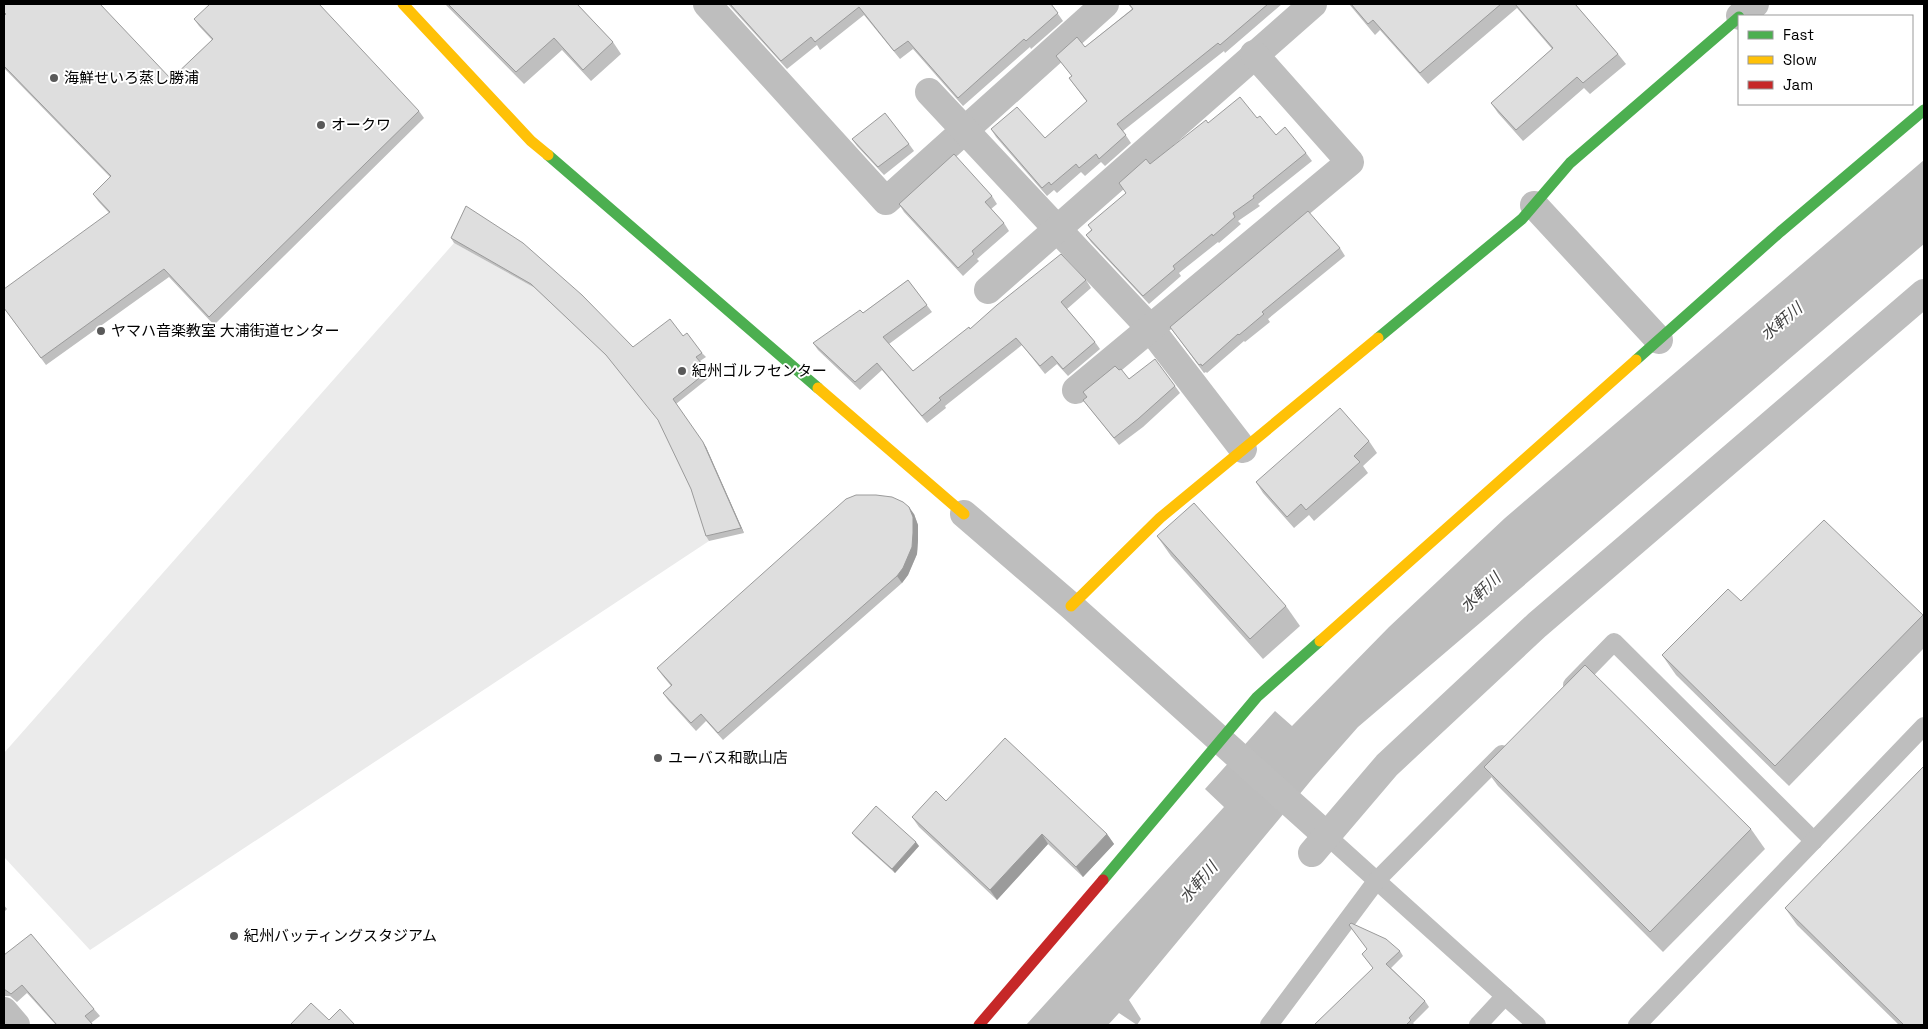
<svg xmlns="http://www.w3.org/2000/svg" width="1928" height="1029" viewBox="0 0 1928 1029" font-family="'Space Grotesk','Noto Sans JP',sans-serif">
<rect width="100%" height="100%" fill="#fff"/>
<path fill="#ebebeb" d="M 454,243 L 535,288 L 610,359 L 661,425 L 694,493 L 709,541 L 90,950 L 4,857 L 4,753 Z"/>
<path fill="#bdbdbd" d="M 1924,160 L 1924,244 L 1358,727 L 1313,778 L 1129,1000 L 1141,1019 L 1137,1025 L 1119,1013 L 1108,1025 L 1026,1025 L 1224,807 L 1205,789 L 1275,711 L 1292,726 L 1389,627 L 1505,518 Z"/>
<g fill="none" stroke-linecap="round" stroke-linejoin="round">
<g stroke="#bebebe" stroke-width="18">
<path d="M 1572,685 L 1614,642 L 1814,841"/>
<path d="M 1326,835 L 1537,1025"/>
<path d="M 1269,1025 L 1377,880 L 1502,754"/>
<path d="M 1478,1025 L 1505,996"/>
<path d="M 1637,1025 L 1924,726"/>
</g>
<g stroke="#bebebe" stroke-width="28">
<path d="M 707,4 L 886,201 L 1105,4"/>
<path d="M 1740,16 L 1755,4"/>
<path d="M 929,92 L 1150,328 L 1243,449"/>
<path d="M 1534,205 L 1659,340"/>
<path d="M 988,290 L 1313,4"/>
<path d="M 1076,390 L 1350,162 L 1254,54"/>
<path d="M 964,514 L 1071,606 L 1326,835"/>
<path d="M 1312,853 L 1387,765 L 1537,625 L 1924,293"/>
<path d="M 4,1011 L 16,1025"/>
</g>
<g stroke="#4caf50" stroke-width="11">
<path d="M 548,155 L 818,388"/>
<path d="M 1378,338 L 1522,219 L 1570,163 L 1739,17"/>
<path d="M 1636,360 L 1780,232 L 1924,110"/>
<path d="M 1103,880 L 1257,697 L 1320,641"/>
</g>
<g stroke="#ffc107" stroke-width="11">
<path d="M 403,4 L 531,141 L 548,155"/>
<path d="M 818,388 L 964,514"/>
<path d="M 1071,606 L 1160,518 L 1378,338"/>
<path d="M 1320,641 L 1636,360"/>
</g>
<path stroke="#c62828" stroke-width="11" d="M 979,1025 L 1103,880"/>
</g>
<g fill="#bfbfbf">
<path d="M 4,4 L 171,79 L 212,40 L 199,26 L 194,19 L 419,111 L 424,118 L 214,325 L 169,277 L 46,365 L 4,308 L 109,213 L 98,201 L 93,194 L 110,177 L 4,68 Z"/>
<path d="M 445,4 L 577,4 L 613,42 L 621,54 L 591,81 L 562,50 L 524,84 Z"/>
<path d="M 728,4 L 1051,4 L 1063,21 L 1031,49 L 1030,47 L 963,106 L 913,49 L 900,59 L 864,15 L 820,50 L 817,45 L 787,69 Z"/>
<path d="M 1128,4 L 1282,4 L 1225,53 L 1224,51 L 1123,131 L 1131,143 L 1105,166 L 1101,162 L 1085,176 L 1081,172 L 1057,193 L 1054,190 L 1047,196 L 996,137 L 991,129 L 1045,138 L 1087,102 L 1069,78 L 1072,76 L 1056,56 L 1085,47 L 1132,9 Z"/>
<path d="M 1349,4 L 1575,4 L 1618,54 L 1626,64 L 1590,94 L 1584,88 L 1523,141 L 1498,113 L 1491,103 L 1552,49 L 1517,8 L 1428,84 L 1380,30 L 1375,35 Z"/>
<path d="M 1257,118 L 1276,135 L 1306,153 L 1312,161 L 1258,204 L 1260,206 L 1238,221 L 1241,224 L 1219,243 L 1218,242 L 1179,273 L 1181,276 L 1149,304 L 1091,242 L 1086,235 L 1091,230 L 1126,193 L 1119,183 L 1150,164 L 1208,123 Z"/>
<path d="M 852,139 L 909,144 L 914,151 L 884,175 L 857,146 Z"/>
<path d="M 992,196 L 997,204 L 991,209 L 1004,223 L 1009,231 L 977,259 L 979,261 L 963,276 L 904,212 L 899,204 Z"/>
<path d="M 466,206 L 633,347 L 683,336 L 702,353 L 706,357 L 700,361 L 711,376 L 676,404 L 706,447 L 744,533 L 709,541 L 706,536 L 691,489 L 659,421 L 610,359 L 535,288 L 454,243 L 451,238 Z"/>
<path d="M 1340,248 L 1345,256 L 1268,319 L 1270,322 L 1245,342 L 1244,341 L 1207,373 L 1206,372 L 1204,373 L 1170,327 Z"/>
<path d="M 908,280 L 932,312 L 889,344 L 913,371 L 970,329 L 1086,280 L 1091,288 L 1067,309 L 1095,342 L 1100,349 L 1068,376 L 1057,364 L 1045,374 L 1022,345 L 945,406 L 946,408 L 927,423 L 882,370 L 860,390 L 818,350 L 813,343 L 863,313 Z"/>
<path d="M 1119,370 L 1129,379 L 1175,386 L 1180,393 L 1143,427 L 1119,445 L 1083,400 L 1086,397 L 1083,392 Z"/>
<path d="M 1369,441 L 1377,453 L 1363,466 L 1368,473 L 1314,521 L 1309,515 L 1294,528 L 1263,493 L 1256,482 Z"/>
<path d="M 914,514 L 918,525 L 918,540 L 917,554 L 908,575 L 902,583 L 723,740 L 706,721 L 696,731 L 668,700 L 663,693 L 671,686 L 662,675 L 657,668 Z"/>
<path d="M 1157,536 L 1286,606 L 1300,626 L 1263,659 L 1171,556 Z"/>
<path d="M 1741,601 L 1923,615 L 1924,617 L 1924,648 L 1789,786 L 1676,675 L 1662,655 Z"/>
<path d="M 1484,767 L 1751,829 L 1765,849 L 1663,952 L 1498,786 Z"/>
<path d="M 946,801 L 1107,834 L 1114,844 L 1083,877 L 1048,844 L 997,900 L 919,827 L 912,817 Z"/>
<path d="M 852,833 L 919,846 L 895,873 L 855,837 Z"/>
<path d="M 4,905 L 7,909 L 4,912 Z"/>
<path d="M 1785,908 L 1924,1025 L 1899,1025 L 1797,925 Z"/>
<path d="M 1400,951 L 1403,956 L 1391,968 L 1425,1001 L 1429,1007 L 1413,1023 L 1415,1025 L 1314,1025 Z"/>
<path d="M 4,955 L 94,1009 L 100,1016 L 91,1023 L 93,1025 L 56,1025 L 27,993 L 17,1002 L 10,996 L 4,996 Z"/>
</g>
<g fill="#9b9b9b">
<path d="M 703,442 L 706,447 L 744,533 L 741,528 Z"/>
<path d="M 909,507 L 914,514 L 918,525 L 918,540 L 917,554 L 908,575 L 902,583 L 897,576 Z"/>
<path d="M 1042,834 L 1048,844 L 997,900 L 990,890 Z"/>
<path d="M 1107,834 L 1114,844 L 1083,877 L 1076,867 Z"/>
<path d="M 916,842 L 919,846 L 895,873 L 892,869 Z"/>
</g>
<g fill="#dedede" stroke="#9b9b9b">
<path d="M 4,4 L 100,4 L 171,79 L 213,39 L 194,19 L 210,4 L 319,4 L 419,111 L 209,317 L 164,269 L 41,358 L 4,308 L 4,289 L 110,212 L 93,194 L 111,176 L 4,66 L 4,16 L 6,14 L 4,12 Z"/>
<path d="M 448,4 L 577,4 L 613,42 L 583,70 L 554,38 L 516,72 Z"/>
<path d="M 730,4 L 1051,4 L 1058,13 L 1026,41 L 1024,39 L 958,98 L 908,41 L 894,51 L 859,7 L 815,42 L 811,37 L 781,61 Z"/>
<path d="M 1129,4 L 1268,4 L 1220,45 L 1218,43 L 1117,124 L 1126,135 L 1099,159 L 1096,154 L 1079,168 L 1076,164 L 1051,185 L 1049,182 L 1042,188 L 991,129 L 1017,107 L 1045,138 L 1087,101 L 1069,78 L 1072,76 L 1056,56 L 1077,37 L 1085,47 L 1133,9 Z"/>
<path d="M 1351,4 L 1501,4 L 1420,73 L 1373,20 L 1368,24 Z"/>
<path d="M 1515,4 L 1575,4 L 1618,54 L 1583,83 L 1577,77 L 1516,130 L 1491,103 L 1553,48 Z"/>
<path d="M 1240,97 L 1257,118 L 1260,116 L 1276,135 L 1285,127 L 1306,153 L 1253,196 L 1254,198 L 1233,213 L 1235,217 L 1213,236 L 1212,234 L 1173,266 L 1175,269 L 1143,296 L 1086,235 L 1092,230 L 1088,225 L 1126,193 L 1119,183 L 1146,159 L 1150,164 L 1206,120 L 1208,123 Z"/>
<path d="M 885,113 L 909,144 L 878,167 L 852,139 Z"/>
<path d="M 954,154 L 992,196 L 985,202 L 1004,223 L 972,251 L 974,254 L 958,268 L 899,204 Z"/>
<path d="M 466,206 L 523,243 L 582,295 L 633,347 L 670,319 L 683,336 L 687,333 L 702,353 L 696,357 L 708,371 L 673,399 L 703,442 L 741,528 L 706,536 L 691,489 L 658,420 L 606,355 L 531,284 L 451,238 Z"/>
<path d="M 1308,211 L 1340,248 L 1262,312 L 1264,314 L 1239,335 L 1238,334 L 1202,366 L 1201,364 L 1199,365 L 1170,327 Z"/>
<path d="M 1061,254 L 1086,280 L 1061,302 L 1095,342 L 1063,369 L 1052,356 L 1040,366 L 1016,338 L 939,398 L 941,400 L 922,416 L 877,363 L 855,382 L 813,343 L 860,310 L 863,313 L 908,280 L 927,305 L 883,337 L 913,371 L 969,327 L 970,329 L 997,305 Z"/>
<path d="M 1155,359 L 1175,386 L 1138,419 L 1114,438 L 1083,400 L 1087,397 L 1083,392 L 1115,366 L 1119,370 L 1121,369 L 1129,379 Z"/>
<path d="M 1340,408 L 1369,441 L 1354,456 L 1360,462 L 1306,510 L 1301,504 L 1287,517 L 1256,482 Z"/>
<path d="M 856,495 L 876,495 L 892,497 L 903,502 L 909,507 L 913,517 L 913,533 L 912,547 L 903,568 L 897,576 L 718,733 L 701,714 L 691,723 L 663,693 L 672,685 L 657,668 L 846,499 Z"/>
<path d="M 1194,503 L 1286,606 L 1250,639 L 1157,536 Z"/>
<path d="M 1824,520 L 1923,615 L 1775,766 L 1662,655 L 1728,589 L 1741,601 Z"/>
<path d="M 1585,665 L 1751,829 L 1650,932 L 1484,767 Z"/>
<path d="M 1005,738 L 1107,834 L 1076,867 L 1042,834 L 990,890 L 912,817 L 936,791 L 946,801 Z"/>
<path d="M 1924,766 L 1924,1025 L 1904,1025 L 1785,908 Z"/>
<path d="M 876,806 L 916,842 L 892,869 L 852,833 Z"/>
<path d="M 1351,923 L 1386,939 L 1400,951 L 1386,964 L 1425,1001 L 1409,1018 L 1411,1020 L 1406,1025 L 1314,1025 L 1373,968 L 1362,954 L 1367,949 L 1349,925 Z"/>
<path d="M 31,934 L 94,1009 L 85,1016 L 93,1025 L 57,1025 L 22,985 L 11,994 L 4,989 L 4,955 Z"/>
<path d="M 311,1003 L 329,1020 L 340,1009 L 355,1025 L 290,1025 Z"/>
</g>
<g fill="#595959" stroke="#fff" stroke-width="2">
<circle cx="54" cy="78" r="5"/>
<circle cx="321" cy="125" r="5"/>
<circle cx="101" cy="331" r="5"/>
<circle cx="682" cy="371" r="5"/>
<circle cx="658" cy="758" r="5"/>
<circle cx="234" cy="936" r="5"/>
</g>
<g text-anchor="middle" stroke-width="4" stroke-linejoin="round" paint-order="stroke">
<g font-size="15" fill="#000" stroke="#fff" text-anchor="start">
<text x="64" y="83">海鮮せいろ蒸し勝浦</text>
<text x="331" y="130">オークワ</text>
<text x="111" y="336">ヤマハ音楽教室 大浦街道センター</text>
<text x="692" y="376">紀州ゴルフセンター</text>
<text x="668" y="763">ユーバス和歌山店</text>
<text x="244" y="941">紀州バッティングスタジアム</text>
</g>
<g font-size="16" font-style="italic" fill="#424242" stroke="#fff">
<text transform="translate(1781 321) rotate(-40)" y="6">水軒川</text>
<text transform="translate(1480 592) rotate(-44)" y="6">水軒川</text>
<text transform="translate(1198 882) rotate(-49)" y="6">水軒川</text>
</g>
</g>
<rect width="1928" height="1029" fill="none" stroke="#000000" stroke-width="10"/>
<rect x="1738" y="15" width="175" height="90" fill="#ffffff" stroke="#999999"/>
<rect x="1748" y="31" width="25" height="8" fill="#4caf50" stroke="#999999"/>
<text x="1783" y="40" font-size="15" fill="#000000">Fast</text>
<rect x="1748" y="56" width="25" height="8" fill="#ffc107" stroke="#999999"/>
<text x="1783" y="65" font-size="15" fill="#000000">Slow</text>
<rect x="1748" y="81" width="25" height="8" fill="#c62828" stroke="#999999"/>
<text x="1783" y="90" font-size="15" fill="#000000">Jam</text>
</svg>
